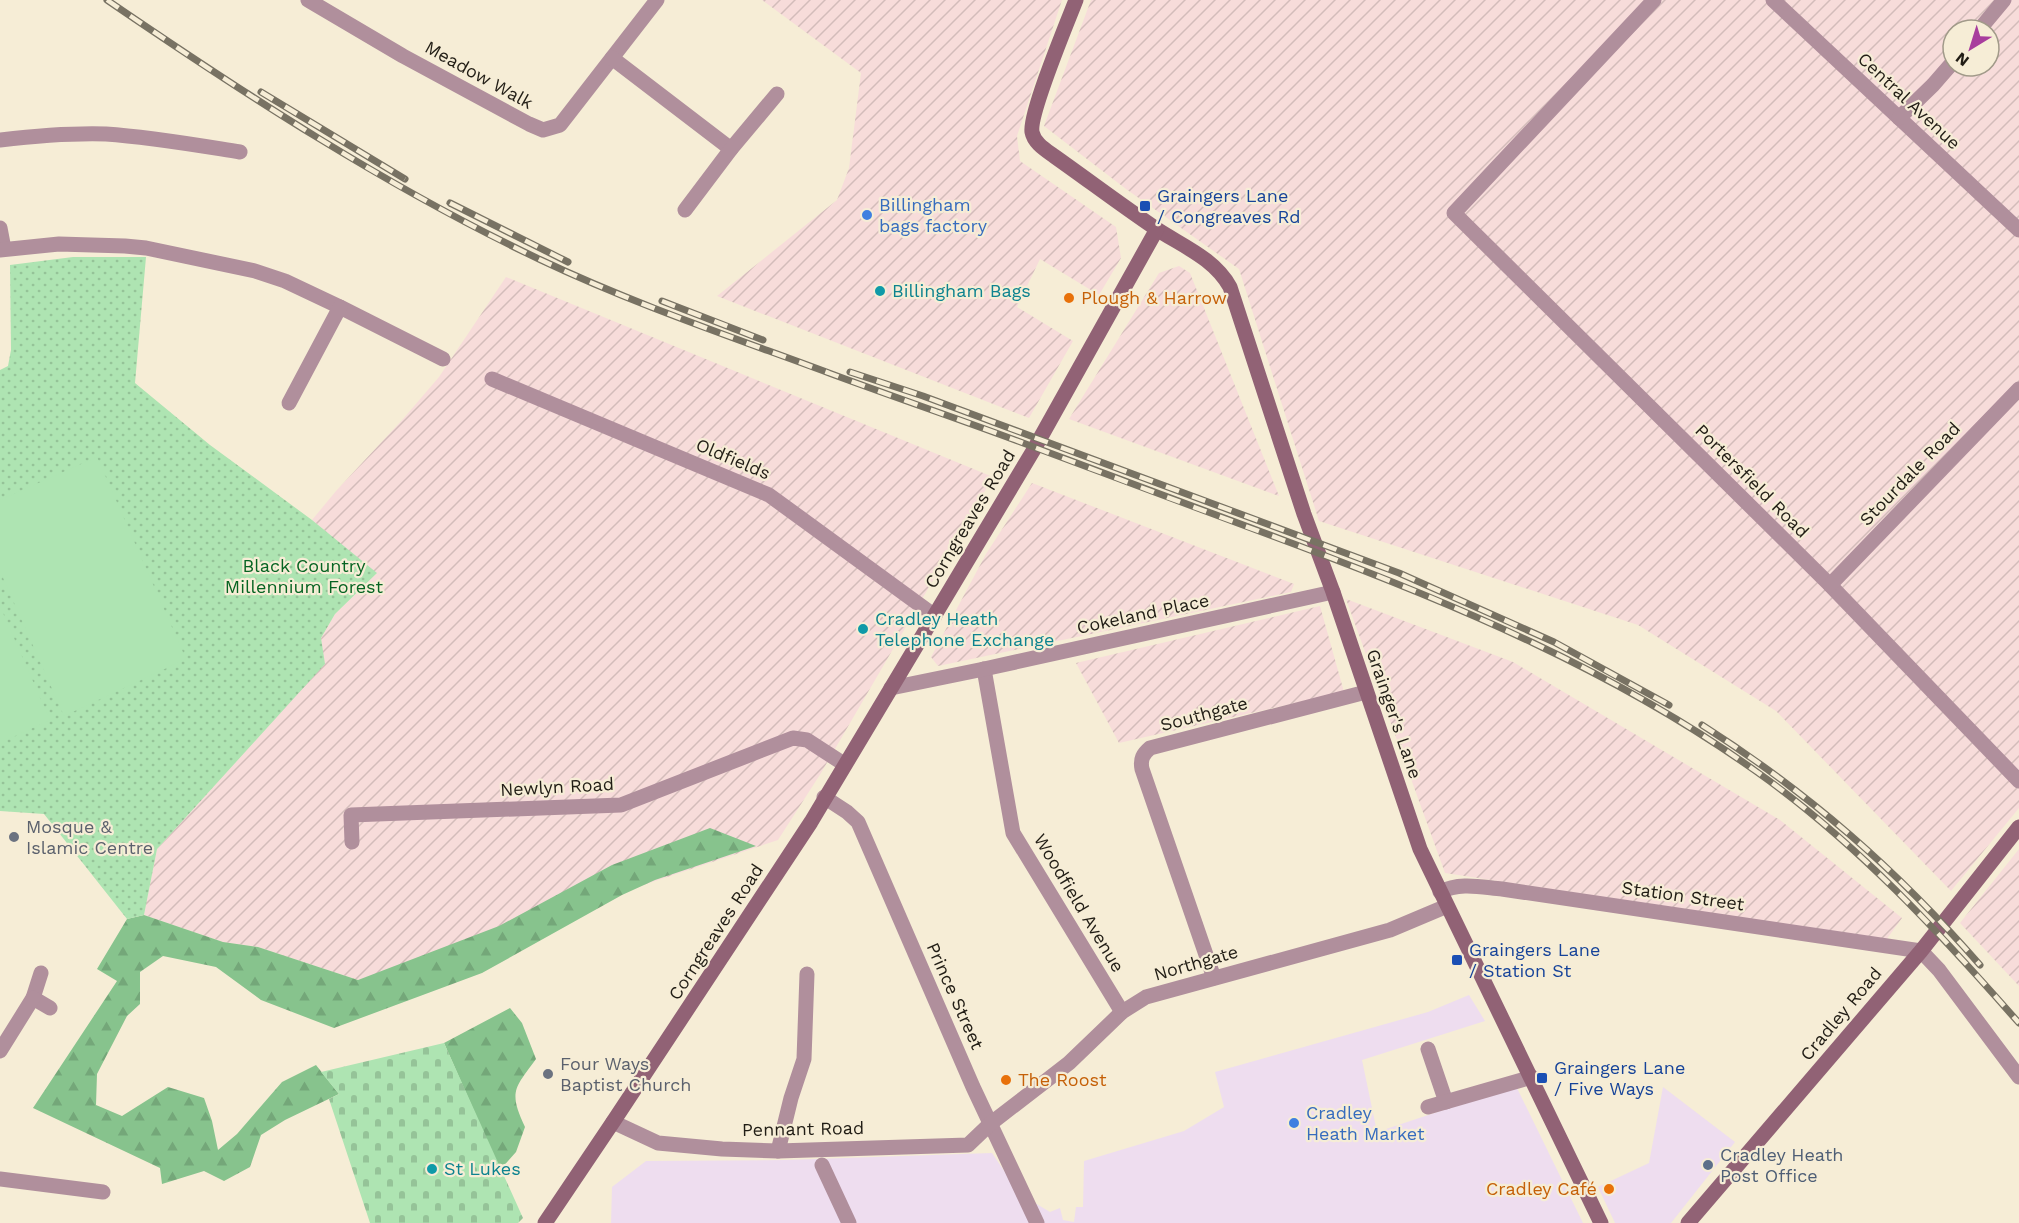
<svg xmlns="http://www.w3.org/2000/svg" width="2019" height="1223" viewBox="0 0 2019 1223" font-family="'Work Sans',sans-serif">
<defs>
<pattern id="industrial-furrows" width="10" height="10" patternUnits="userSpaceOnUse" patternTransform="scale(1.5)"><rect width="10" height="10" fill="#f7dcda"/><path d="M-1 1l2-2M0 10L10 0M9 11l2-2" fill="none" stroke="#d3bcba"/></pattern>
<pattern id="forest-firs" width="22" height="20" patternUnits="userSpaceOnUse" patternTransform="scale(1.5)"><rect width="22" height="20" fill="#87c38d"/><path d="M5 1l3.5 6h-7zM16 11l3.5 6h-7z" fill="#74a779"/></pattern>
<pattern id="cemetery-stones" width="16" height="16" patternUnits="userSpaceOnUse" patternTransform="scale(1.5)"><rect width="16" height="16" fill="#aee4b2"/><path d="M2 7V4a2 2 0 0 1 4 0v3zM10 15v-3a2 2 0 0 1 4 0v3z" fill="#95c398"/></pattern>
<pattern id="park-dots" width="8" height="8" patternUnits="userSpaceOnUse" patternTransform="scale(1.5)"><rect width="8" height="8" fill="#aee4b2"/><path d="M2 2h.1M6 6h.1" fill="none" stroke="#95c398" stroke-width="1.8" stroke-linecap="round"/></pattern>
</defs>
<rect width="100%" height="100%" fill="#f6edd6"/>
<g fill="#eeddef">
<path d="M 1469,995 L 1485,1021 L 1362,1060 L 1377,1132 L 1516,1086 L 1583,1223 L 611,1223 L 612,1187 L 646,1161 L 786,1160 L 992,1153 L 1020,1194 L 1050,1212 L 1060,1208 L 1063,1220 L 1074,1222 L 1076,1207 L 1083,1207 L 1084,1161 L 1184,1131 L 1224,1107 L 1215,1072 L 1428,1012 Z"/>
<path d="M 1663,1087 L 1735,1142 L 1671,1223 L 1615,1223 L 1598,1187 L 1649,1163 Z"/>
</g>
<g fill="url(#industrial-furrows)" fill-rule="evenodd">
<path d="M 762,0 L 1062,0 L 1017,136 L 1020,161 L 1116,227 L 1121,258 L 1099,295 L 1040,259 L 1017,307 L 1073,341 L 1029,418 L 717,296 L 837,200 L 849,168 L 861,73 Z"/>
<path d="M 1091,0 L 2019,0 L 2019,808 L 1951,891 L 1776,711 L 1638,625 L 1319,521 L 1239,269 L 1126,189 L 1044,126 ZM 1953,30 L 1989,30 L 1989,66 L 1953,66 Z"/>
<path d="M 1179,266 L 1190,273 L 1279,496 L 1069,419 L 1159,273 Z"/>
<path d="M 506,277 L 993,477 L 821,773 L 778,840 L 358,980 L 258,947 L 223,942 L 144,915 L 157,849 L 324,664 L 321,638 L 335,614 L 376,574 L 312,520 L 336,491 L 403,419 L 439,377 Z"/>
<path d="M 1032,483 L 1294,584 L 1291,592 L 938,666 L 931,657 L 986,554 Z"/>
<path d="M 1346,599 L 1513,662 L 1780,820 L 1902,918 L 1886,940 L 1445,873 Z"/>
<path d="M 1320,606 L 1344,692 L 1119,743 L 1076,663 Z"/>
<path d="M 2019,849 L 2019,986 L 1960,923 Z"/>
</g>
<g fill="url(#forest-firs)">
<path d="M 710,828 L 756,846 L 655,880 L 622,895 L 482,973 L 334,1028 L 261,1000 L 216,967 L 163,956 L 140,972 L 140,1004 L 127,1016 L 97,1074 L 96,1105 L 122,1116 L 168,1087 L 204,1098 L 212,1121 L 218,1150 L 237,1134 L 282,1082 L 316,1065 L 339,1094 L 285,1120 L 261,1135 L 250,1167 L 224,1181 L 204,1171 L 162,1184 L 160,1168 L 33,1108 L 117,981 L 97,969 L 127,919 L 144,915 L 223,942 L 258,947 L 358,980 L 499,926 L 612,865 Z"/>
<path d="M 510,1008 L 522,1023 L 536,1059 C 515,1088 508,1091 525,1127 L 516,1152 L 500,1170 L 444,1043 Z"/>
</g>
<path fill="url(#cemetery-stones)" d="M 444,1043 L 523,1218 L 518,1223 L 370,1223 L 329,1099 L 339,1094 L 321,1072 Z"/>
<path fill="url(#park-dots)" d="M 73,257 L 146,257 L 135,383 L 210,445 L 312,520 L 377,573 L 335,614 L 321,638 L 325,664 L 157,849 L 144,915 L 127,919 L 44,814 L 0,811 L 0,370 L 8,366 L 11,350 L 10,265 Z"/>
<g fill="#aee4b2">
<path d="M 97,457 L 186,659 L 64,716 L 0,571 L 0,500 Z"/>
<path d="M 0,606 L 50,720 L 0,743 Z"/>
</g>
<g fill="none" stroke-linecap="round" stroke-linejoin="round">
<g stroke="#b08f9c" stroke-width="15">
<path d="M 308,0 L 403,56 L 529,124 L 543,130 L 560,125 L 657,0"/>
<path d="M 1654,0 L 1454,213 L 1830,585 L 2019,781"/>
<path d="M 1773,0 L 2019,230"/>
<path d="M 1979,30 L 2004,0"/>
<path d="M 612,58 L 731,149"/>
<path d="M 1899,118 L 1933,85 L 1953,62"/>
<path d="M 0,140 C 34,136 72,133 106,134 C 151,137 196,145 240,152"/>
<path d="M 685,210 L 731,149 L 777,94"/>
<path d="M 0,228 L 4,249"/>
<path d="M 0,250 L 59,244 L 125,246 L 146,248 L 255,271 L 285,281 L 340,307 L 443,359"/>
<path d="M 492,379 L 769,495 L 935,616"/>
<path d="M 289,403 L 340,307"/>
<path d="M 1830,585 L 2019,389"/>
<path d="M 984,669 L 1013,833 L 1122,1012"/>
<path d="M 891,688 L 984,669 L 1333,592"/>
<path d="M 824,797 L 847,812 L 858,822 L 973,1087 L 1037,1223"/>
<path d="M 352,842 L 351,815 L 621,805 L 793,738 L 807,740 L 844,764"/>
<path d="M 1440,892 C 1460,882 1480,887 1502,889 L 1921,951 L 1939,970 L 2019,1077"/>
<path d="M 41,973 L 33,998 L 50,1008"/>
<path d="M 1214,978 L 1142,769 C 1140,759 1143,754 1150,748 L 1366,692"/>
<path d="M 1428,1049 L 1446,1102"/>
<path d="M 0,1051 L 33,998"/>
<path d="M 1428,1107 L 1532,1077"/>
<path d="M 613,1122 L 658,1143 L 722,1149 L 778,1151 L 968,1145 L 990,1124 L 1069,1063 L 1122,1012 L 1146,997 L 1390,930 L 1447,906"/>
<path d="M 778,1151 L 791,1098 L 804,1059 L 807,974"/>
<path d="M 822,1165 L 849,1223"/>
<path d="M 0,1179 L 103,1192"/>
</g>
<g stroke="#916275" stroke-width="15">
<path d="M 1076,0 C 1067,23 1029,114 1032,132 C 1034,143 1046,150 1054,156 C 1088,180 1121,205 1155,228 C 1182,246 1214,258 1230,287 L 1304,514 L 1333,592 L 1420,849 L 1601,1223"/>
<path d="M 545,1223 L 613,1122 L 811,822 L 1033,451 L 1157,229"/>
<path d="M 1688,1223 L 1921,951 L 2019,827"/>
</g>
<defs>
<g id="rail">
<path d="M 107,0 C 246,95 389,188 541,260 C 634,304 732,337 829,373 C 891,396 953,417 1015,440 C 1108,475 1201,510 1294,544 C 1455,604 1617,672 1757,772 C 1856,842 1939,932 2019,1023"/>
<path d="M 261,92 L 405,179"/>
<path d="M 450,203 L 568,262"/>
<path d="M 662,301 L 763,340"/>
<path d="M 850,372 L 923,396 L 1399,573 L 1554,642 L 1669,705"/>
<path d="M 1702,725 C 1809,793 1897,870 1980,965"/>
</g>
</defs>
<use href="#rail" stroke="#787263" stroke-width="7"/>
<use href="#rail" stroke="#f6edd6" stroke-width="4.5" stroke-dasharray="14" stroke-linecap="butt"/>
</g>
<g fill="#1a4fb4" stroke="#f6edd6" stroke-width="2">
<rect x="1139" y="200" width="12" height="12" rx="3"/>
<rect x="1451" y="954" width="12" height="12" rx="3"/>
<rect x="1536" y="1072" width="12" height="12" rx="3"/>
</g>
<g fill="#3f7fe0" stroke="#f6edd6" stroke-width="2">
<circle cx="867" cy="215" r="6"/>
<circle cx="1294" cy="1123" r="6"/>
</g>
<g fill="#0f9aa8" stroke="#f6edd6" stroke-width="2">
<circle cx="880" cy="291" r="6"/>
<circle cx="863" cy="629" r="6"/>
<circle cx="432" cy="1169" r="6"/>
</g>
<g fill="#e8710a" stroke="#f6edd6" stroke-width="2">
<circle cx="1069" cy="298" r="6"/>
<circle cx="1006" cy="1080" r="6"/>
<circle cx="1609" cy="1189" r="6"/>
</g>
<g fill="#6b7280" stroke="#f6edd6" stroke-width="2">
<circle cx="14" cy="837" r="6"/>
<circle cx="548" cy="1074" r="6"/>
</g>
<circle fill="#5c6f8a" stroke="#f6edd6" stroke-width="2" cx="1708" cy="1165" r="6"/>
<g text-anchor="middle" stroke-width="4.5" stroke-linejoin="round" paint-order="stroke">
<g font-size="18" fill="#211d15" stroke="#f6edd6">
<text transform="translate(479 75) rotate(29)" y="6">Meadow Walk</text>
<text transform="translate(1909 101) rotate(43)" y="6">Central Avenue</text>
<text transform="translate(733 459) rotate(23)" y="6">Oldfields</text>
<text transform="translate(1910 474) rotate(-46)" y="6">Stourdale Road</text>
<text transform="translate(1752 481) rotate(45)" y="6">Portersfield Road</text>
<text transform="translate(970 519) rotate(-59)" y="6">Corngreaves Road</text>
<text transform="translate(1143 614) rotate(-12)" y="6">Cokeland Place</text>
<text transform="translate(1204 714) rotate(-15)" y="6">Southgate</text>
<text transform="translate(1394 714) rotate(71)" y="6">Grainger's Lane</text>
<text transform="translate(557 787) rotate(-3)" y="6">Newlyn Road</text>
<text transform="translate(1683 896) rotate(8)" y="6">Station Street</text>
<text transform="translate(1079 903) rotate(59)" y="6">Woodfield Avenue</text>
<text transform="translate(716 932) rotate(-57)" y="6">Corngreaves Road</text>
<text transform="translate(1196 963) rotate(-16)" y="6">Northgate</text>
<text transform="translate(955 996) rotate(66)" y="6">Prince Street</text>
<text transform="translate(1841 1014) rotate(-50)" y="6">Cradley Road</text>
<text transform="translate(803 1129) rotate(-1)" y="6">Pennant Road</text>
</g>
<g font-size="18" fill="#164399" stroke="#f6edd6" text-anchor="start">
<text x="1157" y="202">Graingers Lane<tspan x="1157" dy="21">/ Congreaves Rd</tspan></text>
<text x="1469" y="956">Graingers Lane<tspan x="1469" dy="21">/ Station St</tspan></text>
<text x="1554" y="1074">Graingers Lane<tspan x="1554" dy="21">/ Five Ways</tspan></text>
</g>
<g font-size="18" fill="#366cbe" stroke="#f6edd6" text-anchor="start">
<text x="879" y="211">Billingham<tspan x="879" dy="21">bags factory</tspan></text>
<text x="1306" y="1119">Cradley<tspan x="1306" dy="21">Heath Market</tspan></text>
</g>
<g font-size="18" fill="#0d838f" stroke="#f6edd6" text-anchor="start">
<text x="892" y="297">Billingham Bags</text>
<text x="875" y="625">Cradley Heath<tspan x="875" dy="21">Telephone Exchange</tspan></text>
<text x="444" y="1175">St Lukes</text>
</g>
<g font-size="18" fill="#c56008" stroke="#f6edd6" text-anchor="start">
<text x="1081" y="304">Plough &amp; Harrow</text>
<text x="1018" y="1086">The Roost</text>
<text x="1597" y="1195" text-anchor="end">Cradley Café</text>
</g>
<g font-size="18" fill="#066422" stroke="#f6edd6">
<text x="304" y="572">Black Country<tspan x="304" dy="21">Millennium Forest</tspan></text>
</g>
<g font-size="18" fill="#5b616d" stroke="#f6edd6" text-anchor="start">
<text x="26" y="833">Mosque &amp;<tspan x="26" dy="21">Islamic Centre</tspan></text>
<text x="560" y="1070">Four Ways<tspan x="560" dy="21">Baptist Church</tspan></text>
</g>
<g font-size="18" fill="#4e5e75" stroke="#f6edd6" text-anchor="start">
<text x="1720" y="1161">Cradley Heath<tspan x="1720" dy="21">Post Office</tspan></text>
</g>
</g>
<g transform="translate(1971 48) rotate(218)"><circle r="28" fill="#f6edd6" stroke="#a19a89" stroke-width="1.5"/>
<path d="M0-4.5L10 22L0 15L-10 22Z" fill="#a83d9d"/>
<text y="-9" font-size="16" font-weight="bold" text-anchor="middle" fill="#211d15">N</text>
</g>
</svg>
